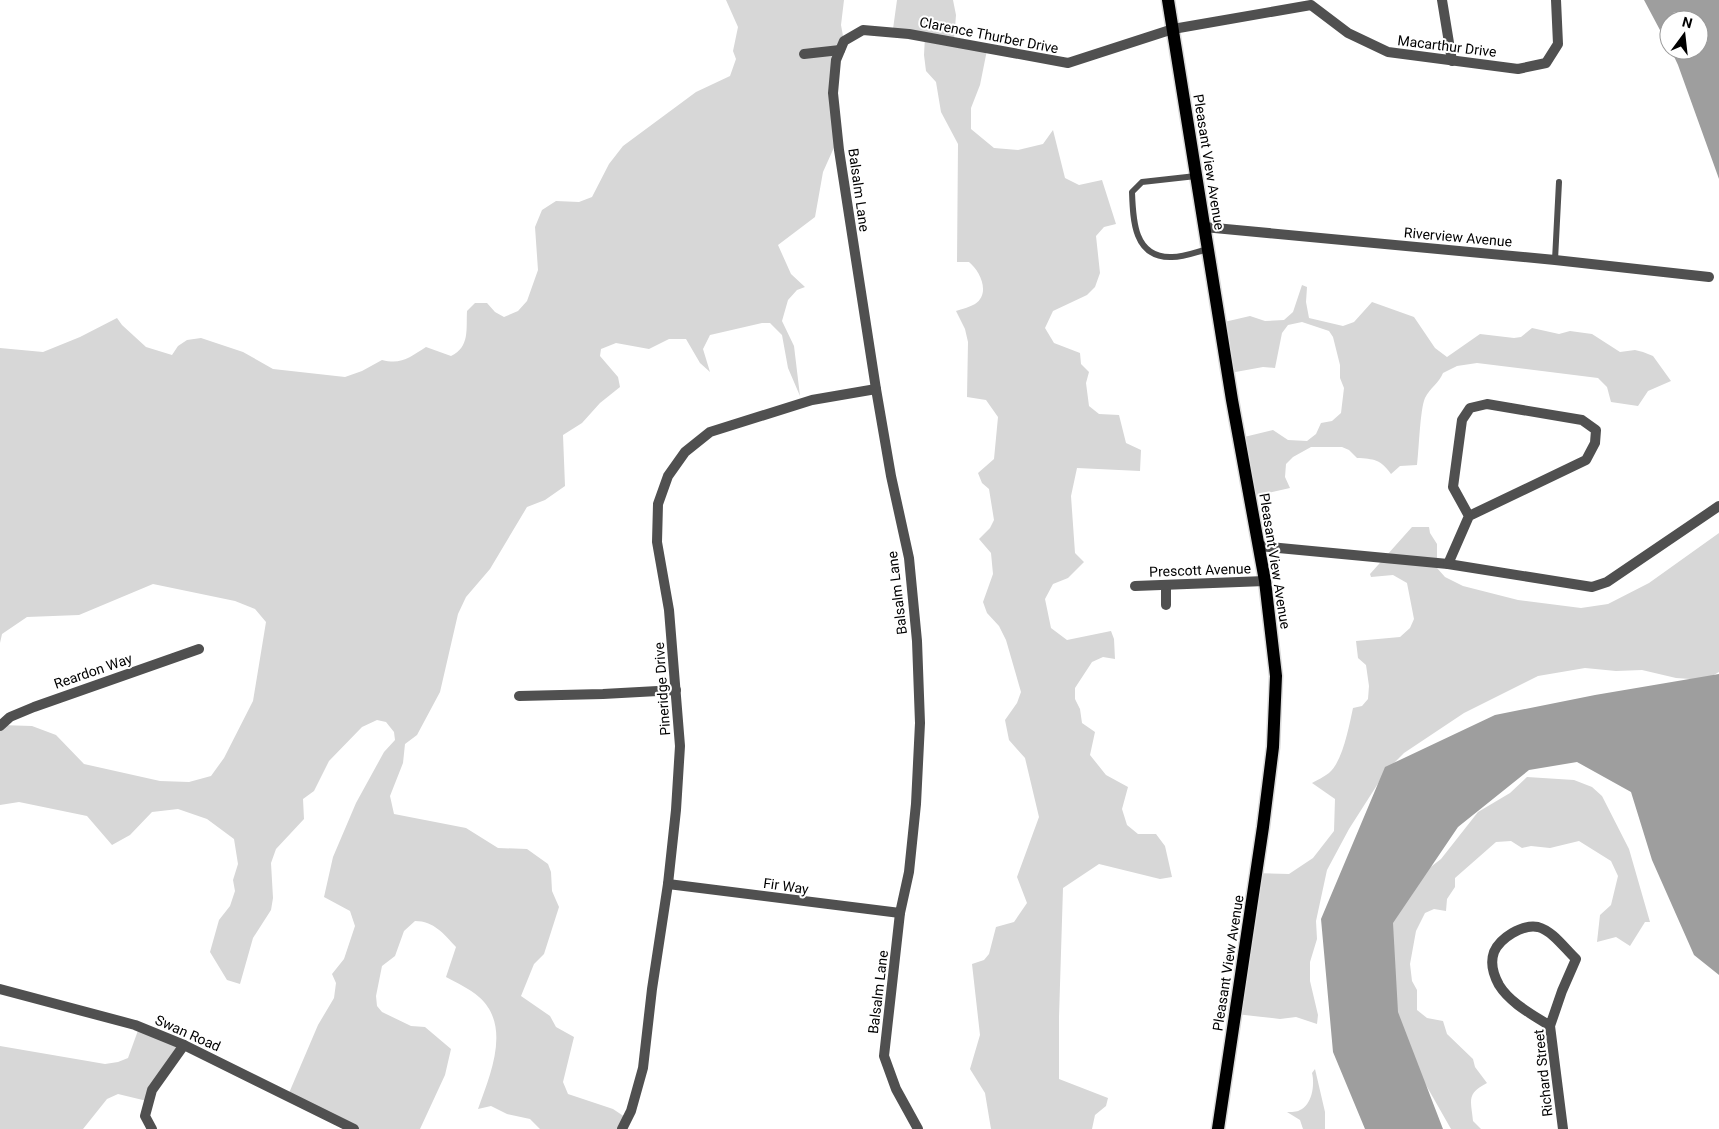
<svg xmlns="http://www.w3.org/2000/svg" width="1719" height="1129" viewBox="0 0 1719 1129" font-family="Roboto,sans-serif">
<rect width="100%" height="100%" fill="#fff"/>
<g fill="#d7d7d7">
<path d="M 726,0 L 844,0 L 841,25 L 843,36 L 835,66 L 836,143 L 823,172 L 815,217 L 778,245 L 791,274 L 805,287 L 797,290 L 788,300 L 782,321 L 794,346 L 800,396 L 788,368 L 782,335 L 770,323 L 762,323 L 710,335 L 703,349 L 710,372 L 700,363 L 686,339 L 669,339 L 649,349 L 616,343 L 601,349 L 600,356 L 618,377 L 620,387 L 600,403 L 582,423 L 563,435 L 565,486 L 545,500 L 527,507 L 490,569 L 466,597 L 458,614 L 440,692 L 417,735 L 405,744 L 403,763 L 390,796 L 394,814 L 466,828 L 498,848 L 527,849 L 548,864 L 551,872 L 552,891 L 559,907 L 544,954 L 534,964 L 521,996 L 550,1016 L 556,1027 L 574,1037 L 563,1082 L 568,1094 L 613,1109 L 625,1117 L 621,1129 L 540,1129 L 530,1119 L 507,1114 L 491,1106 L 478,1109 C 490,1075 512,1026 479,997 C 470,989 457,983 446,977 L 456,947 C 444,934 434,921 415,921 L 404,931 L 395,956 L 382,966 L 376,996 L 377,1006 L 382,1012 L 411,1026 L 425,1027 L 451,1049 L 445,1075 L 420,1129 L 358,1129 L 289,1093 L 318,1025 L 334,998 L 336,983 L 332,974 L 344,959 L 355,926 L 350,911 L 324,897 L 333,857 L 356,803 L 384,752 L 395,740 L 394,732 L 386,722 L 377,720 L 362,727 L 329,761 L 314,791 L 303,799 L 304,819 L 276,849 L 271,863 L 273,898 L 271,910 L 253,938 L 240,984 L 227,980 L 210,952 L 219,920 L 230,906 L 235,891 L 233,880 L 238,864 L 234,839 L 207,819 L 178,809 L 152,812 L 130,835 L 112,845 L 87,816 L 19,802 L 0,805 L 0,725 L 32,726 L 56,735 L 84,764 L 160,781 L 189,782 L 211,776 L 224,758 L 253,701 L 266,622 L 255,609 L 235,601 L 153,584 L 79,615 L 27,617 L 2,634 L 0,643 L 0,348 L 43,352 L 80,337 L 117,318 L 122,325 L 146,347 L 172,355 L 178,346 L 187,340 L 201,338 L 243,352 L 273,369 L 345,377 L 362,371 L 382,360 C 402,365 410,357 426,347 L 451,356 C 470,347 466,329 467,311 L 475,303 L 487,303 L 495,312 L 504,317 L 518,311 L 527,301 L 538,270 L 535,227 L 542,210 L 556,201 L 579,202 L 592,197 L 609,164 L 623,146 L 696,92 L 730,76 L 736,59 L 733,51 L 738,27 Z"/>
<path d="M 897,0 L 953,0 L 956,15 L 954,40 L 987,50 L 980,85 L 971,108 L 971,129 L 994,148 L 1018,150 L 1043,144 L 1053,130 L 1065,178 L 1079,185 L 1102,180 L 1116,224 L 1104,227 L 1096,236 L 1100,273 L 1095,287 L 1087,295 L 1053,311 L 1045,328 L 1054,343 L 1080,353 L 1081,364 L 1089,372 L 1086,383 L 1089,406 L 1099,414 L 1119,415 L 1126,443 L 1141,450 L 1140,471 L 1077,468 L 1071,496 L 1075,553 L 1084,562 L 1068,578 L 1053,584 L 1045,599 L 1051,628 L 1067,640 L 1111,631 L 1114,639 L 1115,659 L 1103,657 L 1092,662 L 1075,688 L 1075,699 L 1080,709 L 1082,723 L 1095,732 L 1090,755 L 1106,775 L 1128,787 L 1122,809 L 1127,825 L 1138,834 L 1156,834 L 1165,846 L 1172,877 L 1160,879 L 1099,864 L 1063,888 L 1059,1017 L 1059,1079 L 1108,1098 L 1106,1106 L 1095,1115 L 1092,1129 L 991,1129 L 985,1093 L 970,1069 L 980,1035 L 972,964 L 984,960 L 989,954 L 996,927 L 1014,922 L 1027,903 L 1017,877 L 1039,817 L 1025,758 L 1009,740 L 1005,720 L 1017,703 L 1021,692 L 1006,640 L 999,626 L 987,613 L 983,602 L 993,574 L 991,553 L 979,539 L 990,528 L 994,520 L 989,489 L 982,483 L 978,473 L 994,459 L 998,417 L 986,400 L 967,397 L 968,342 L 965,329 L 956,311 C 962,309 970,307 975,304 C 991,293 980,271 969,262 L 957,262 L 958,144 L 941,112 L 936,82 L 926,71 L 924,55 L 925,36 L 893,29 Z"/>
<path d="M 1302,285 L 1307,287 L 1306,302 L 1309,318 L 1343,326 L 1354,322 L 1372,302 L 1414,317 L 1435,348 L 1447,357 L 1480,334 L 1514,338 L 1521,337 L 1532,328 L 1559,334 L 1570,331 L 1592,334 L 1620,352 L 1635,350 L 1643,352 L 1653,356 L 1671,381 L 1648,391 L 1638,406 L 1611,402 L 1607,387 L 1598,378 L 1477,363 L 1457,366 L 1443,373 C 1439,383 1430,388 1425,398 C 1420,409 1419,450 1417,465 L 1400,466 L 1391,474 C 1380,459 1374,459 1357,458 L 1349,450 L 1342,447 L 1311,447 L 1293,457 L 1286,464 L 1285,477 L 1290,488 L 1251,497 L 1240,438 L 1273,430 L 1288,440 L 1307,441 L 1316,434 L 1321,423 L 1332,421 L 1341,413 L 1344,388 L 1340,378 L 1340,365 L 1333,337 L 1329,331 L 1302,322 L 1288,325 L 1282,333 L 1275,368 L 1263,367 L 1230,373 L 1220,323 L 1250,316 L 1265,321 L 1284,320 L 1293,312 Z"/>
<path d="M 1412,527 L 1429,527 L 1430,533 L 1437,544 L 1437,568 L 1445,577 L 1463,586 L 1518,600 L 1581,608 L 1608,604 L 1649,583 L 1719,533 L 1719,672 L 1705,680 L 1676,678 L 1642,670 L 1616,671 L 1585,668 L 1538,676 L 1464,713 L 1404,753 L 1386,771 L 1349,829 L 1327,870 L 1316,921 L 1317,939 L 1310,962 L 1310,981 L 1318,1015 L 1317,1024 L 1296,1017 L 1280,1019 L 1236,1014 L 1253,873 L 1289,874 L 1313,858 L 1334,831 L 1335,799 L 1312,783 C 1317,780 1324,777 1329,773 C 1343,761 1349,726 1353,708 L 1362,706 L 1368,699 L 1369,686 L 1366,665 L 1358,658 L 1356,641 L 1400,637 L 1410,628 L 1414,619 L 1407,583 L 1393,575 L 1371,577 L 1370,574 Z"/>
<path d="M 1527,777 L 1574,780 L 1592,787 L 1602,796 L 1629,849 L 1650,922 L 1645,922 L 1630,946 L 1616,937 L 1597,942 L 1600,915 L 1611,905 L 1618,876 L 1611,861 L 1579,841 L 1550,848 L 1531,846 L 1522,848 L 1511,841 L 1496,842 L 1455,878 L 1455,887 L 1447,899 L 1446,911 L 1434,909 L 1425,913 L 1416,931 L 1410,964 L 1412,981 L 1417,990 L 1417,1010 L 1427,1018 L 1443,1021 L 1447,1034 L 1473,1059 L 1475,1067 L 1487,1083 C 1466,1094 1471,1100 1473,1121 L 1481,1129 L 1451,1129 L 1414,1064 L 1389,987 L 1390,919 L 1423,873 L 1441,859 L 1478,812 L 1510,793 Z"/>
<path d="M 140,1025 L 183,1043 L 147,1101 L 118,1094 L 107,1099 L 83,1129 L 0,1129 L 0,1046 L 105,1064 L 118,1062 L 128,1058 Z"/>
<path d="M 1315,1069 L 1325,1112 L 1325,1129 L 1303,1129 L 1300,1120 L 1287,1112 C 1291,1112 1297,1112 1300,1110 C 1312,1105 1315,1085 1312,1073 Z"/>
</g>
<g fill="#9e9e9e">
<path d="M 1644,0 L 1719,0 L 1719,179 L 1678,65 L 1671,50 L 1699,50 L 1699,20 L 1669,20 L 1669,47 Z"/>
<path d="M 1719,674 L 1719,975 L 1694,955 L 1652,860 L 1631,792 L 1577,762 L 1529,770 L 1458,827 L 1393,923 L 1398,1012 L 1443,1129 L 1365,1129 L 1333,1052 L 1321,919 L 1385,767 L 1495,715 L 1595,695 Z"/>
</g>
<g fill="none" stroke-linecap="round" stroke-linejoin="round">
<defs>
<path id="primary" d="M 1168,0 L 1232,400 L 1265,581 L 1276,676 L 1273,747 L 1263,827 L 1218,1129"/>
</defs>
<use href="#primary" stroke="#dbdbdb" stroke-width="15"/>
<g stroke="#505050" stroke-width="6">
<path d="M 1196,176 L 1142,182 L 1132,192 C 1133,220 1134,257 1170,257 C 1182,258 1196,252 1208,249"/>
<path d="M 1555,260 L 1559,182"/>
</g>
<g stroke="#505050" stroke-width="10">
<path d="M 1442,0 L 1452,61"/>
<path d="M 804,54 L 840,50"/>
<path d="M 1204,227 L 1555,260 L 1709,277"/>
<path d="M 1258,546 L 1448,564 L 1592,587 L 1607,582 L 1719,506"/>
<path d="M 1448,564 L 1469,516 L 1453,487 L 1462,420 L 1470,408 L 1487,404 L 1582,420 L 1596,430 L 1595,443 L 1586,460 L 1469,516"/>
<path d="M 1166,585 L 1166,605"/>
<path d="M 1135,586 L 1265,581"/>
<path d="M 519,696 L 603,694 L 676,690"/>
<path d="M 0,726 L 10,717 L 34,707 L 199,649"/>
<path d="M 668,884 L 900,913"/>
<path d="M 0,989 L 135,1025 L 184,1045 L 354,1129"/>
<path d="M 1550,1026 C 1533,1015 1510,1003 1499,985 C 1494,976 1490,963 1494,952 C 1500,938 1522,924 1538,927 C 1553,931 1565,949 1576,959 L 1562,991 L 1550,1026 L 1563,1129"/>
<path d="M 152,1129 L 145,1116 L 152,1090 L 184,1045"/>
<path d="M 622,1129 L 631,1111 L 643,1068 L 652,989 L 668,884 L 676,810 L 680,746 L 669,610 L 657,542 L 658,504 L 668,476 L 685,452 L 710,432 L 812,400 L 876,389"/>
<path d="M 918,1129 L 896,1089 L 884,1056 L 900,913 L 909,872 L 916,804 L 920,723 L 917,641 L 909,558 L 891,476 L 876,389 L 839,150 L 833,93 L 836,60 L 844,41 L 863,30 L 909,34 L 1068,63 L 1173,29 L 1311,5 L 1348,33 L 1388,52 L 1518,69 L 1546,63 L 1558,44 L 1556,0"/>
</g>
<use href="#primary" stroke="#000" stroke-width="12"/>
</g>
<g text-anchor="middle" stroke-width="4" stroke-linejoin="round" paint-order="stroke">
<g font-size="14" fill="#000" stroke="#fff">
<text transform="translate(989 35) rotate(11)" y="5">Clarence Thurber Drive</text>
<text transform="translate(1447 46) rotate(7)" y="5">Macarthur Drive</text>
<text transform="translate(1209 162) rotate(81)" y="5">Pleasant View Avenue</text>
<text transform="translate(859 190) rotate(82)" y="5">Balsalm Lane</text>
<text transform="translate(1458 237) rotate(5)" y="5">Riverview Avenue</text>
<text transform="translate(1275 561) rotate(81)" y="5">Pleasant View Avenue</text>
<text transform="translate(1200 570) rotate(-2)" y="5">Prescott Avenue</text>
<text transform="translate(897 593) rotate(-97)" y="5">Balsalm Lane</text>
<text transform="translate(93 671) rotate(-19)" y="5">Reardon Way</text>
<text transform="translate(662 689) rotate(-94)" y="5">Pineridge Drive</text>
<text transform="translate(786 886) rotate(8)" y="5">Fir Way</text>
<text transform="translate(1228 963) rotate(-81)" y="5">Pleasant View Avenue</text>
<text transform="translate(878 992) rotate(-83)" y="5">Balsalm Lane</text>
<text transform="translate(188 1033) rotate(24)" y="5">Swan Road</text>
<text transform="translate(1543 1073) rotate(-96)" y="5">Richard Street</text>
</g>
</g>
<g transform="translate(1684 35) rotate(15)"><circle r="24" fill="#ffffff" stroke="#999999"/>
<path d="M0-4L9 19L0 12L-9 19Z" fill="#000000"/>
<text y="-8" font-size="14" font-weight="bold" text-anchor="middle" fill="#000000">N</text>
</g>
</svg>
